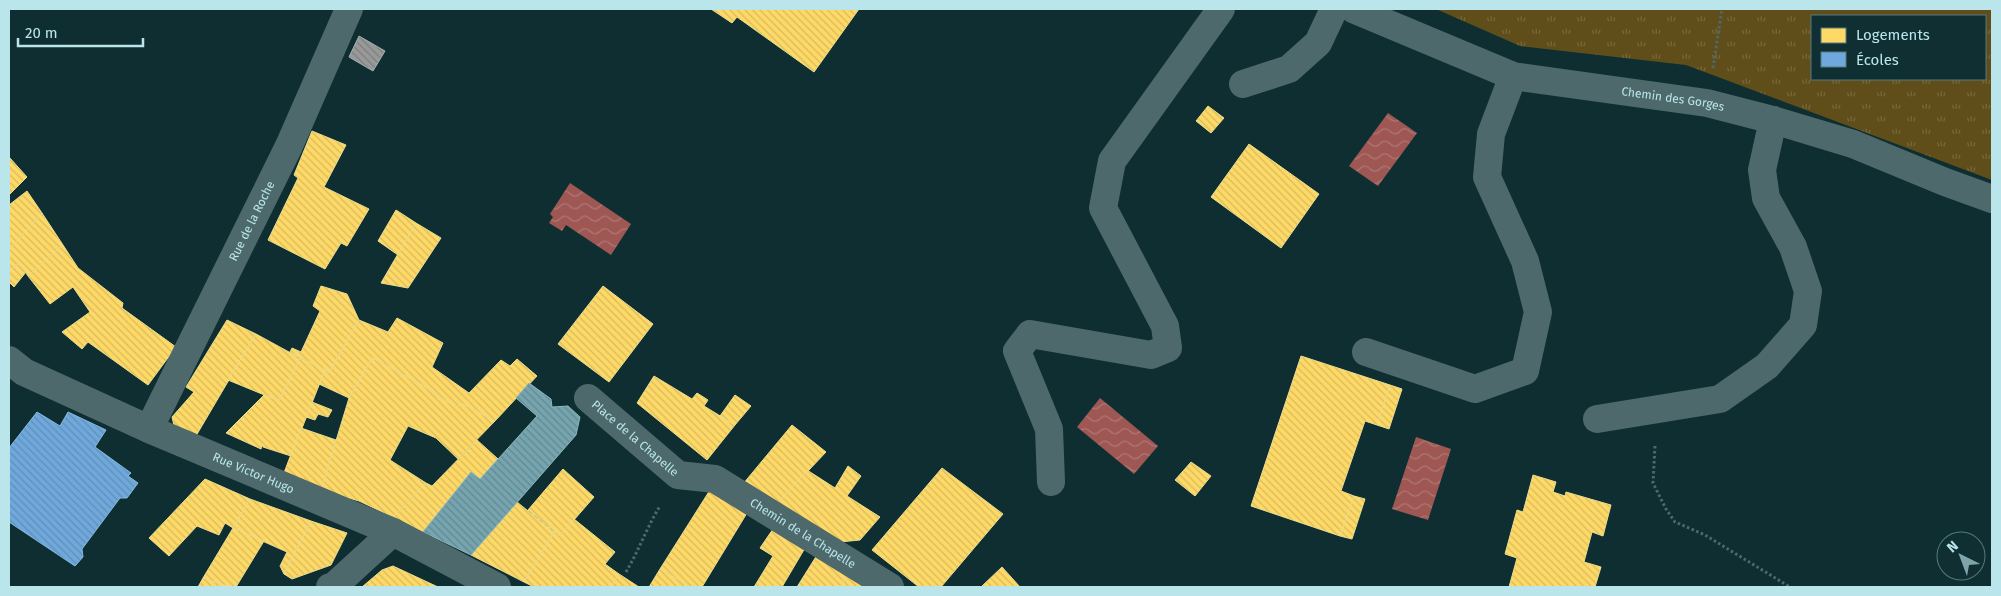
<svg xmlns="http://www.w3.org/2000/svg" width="2001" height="596" viewBox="0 0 2001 596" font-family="'Fira Sans',sans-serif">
<defs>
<pattern id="grass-tufts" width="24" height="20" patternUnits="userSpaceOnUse" patternTransform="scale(1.25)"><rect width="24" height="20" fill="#604e1a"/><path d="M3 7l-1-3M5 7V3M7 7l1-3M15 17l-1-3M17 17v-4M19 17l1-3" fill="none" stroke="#75683b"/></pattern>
<pattern id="water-waves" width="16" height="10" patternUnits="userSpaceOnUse" patternTransform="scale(1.25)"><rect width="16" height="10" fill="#9f5754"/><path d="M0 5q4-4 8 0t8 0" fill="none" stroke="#ae7775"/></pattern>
<pattern id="homes-back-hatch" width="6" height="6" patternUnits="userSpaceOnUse" patternTransform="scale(1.25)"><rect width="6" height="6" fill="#ffd966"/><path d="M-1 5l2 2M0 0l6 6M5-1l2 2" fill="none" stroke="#d7bb60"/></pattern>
<pattern id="schools-back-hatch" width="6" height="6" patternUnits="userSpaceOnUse" patternTransform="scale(1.25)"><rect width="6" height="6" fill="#6fa8dc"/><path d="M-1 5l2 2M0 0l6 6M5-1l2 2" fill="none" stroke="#618fb6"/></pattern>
<pattern id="public-back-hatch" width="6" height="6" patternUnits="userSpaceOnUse" patternTransform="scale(1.25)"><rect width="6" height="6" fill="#76a5af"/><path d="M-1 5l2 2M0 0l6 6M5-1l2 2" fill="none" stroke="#638890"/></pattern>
<pattern id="industry-back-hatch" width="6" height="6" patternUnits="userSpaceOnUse" patternTransform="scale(1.25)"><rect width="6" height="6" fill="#999"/><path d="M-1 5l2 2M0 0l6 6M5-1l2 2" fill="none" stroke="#7c8080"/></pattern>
</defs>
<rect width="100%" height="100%" fill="#0f2e31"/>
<path fill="url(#grass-tufts)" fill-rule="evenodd" d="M 1436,9 L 1992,9 L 1992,180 L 1686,65 L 1520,46 ZM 1812,16 L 1985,16 L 1985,79 L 1812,79 Z"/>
<g fill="url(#water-waves)">
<path d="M 1388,113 L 1417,133 L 1378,186 L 1349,166 Z"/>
<path d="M 570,183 L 631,224 L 611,255 L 566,225 L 562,231 L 549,223 L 553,217 L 550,214 Z"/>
<path d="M 1100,398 L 1158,446 L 1134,474 L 1077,427 Z"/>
<path d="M 1416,437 L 1451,449 L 1428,520 L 1392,509 Z"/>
</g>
<g fill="url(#homes-back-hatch)" stroke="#eadd8e">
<path d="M 711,9 L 859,9 L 814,72 L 737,17 L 732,23 Z"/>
<path d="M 1208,106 L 1224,118 L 1211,133 L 1196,121 Z"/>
<path d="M 312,131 L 346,145 L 324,187 L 369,209 L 347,246 L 341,243 L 325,269 L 268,240 L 298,178 L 294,175 Z"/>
<path d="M 1249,144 L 1319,194 L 1281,248 L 1211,197 Z"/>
<path d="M 9,157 L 27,177 L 9,195 Z"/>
<path d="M 27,191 L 42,213 L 9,250 L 9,205 Z"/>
<path d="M 396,210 L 416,223 L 398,255 L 378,241 Z"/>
<path d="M 42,213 L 63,245 L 28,276 L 19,263 L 9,272 L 9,250 Z"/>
<path d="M 416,223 L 441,238 L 408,288 L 381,283 Z"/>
<path d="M 63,245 L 78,268 L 123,303 L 122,308 L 176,347 L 148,385 L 88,342 L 82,349 L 62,332 L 90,312 L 73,287 L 50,304 L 28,276 Z"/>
<path d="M 19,263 L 26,272 L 14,287 L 9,282 L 9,272 Z"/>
<path d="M 321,286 L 347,294 L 359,320 L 329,373 L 290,352 L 292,348 L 301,352 L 320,311 L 313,306 Z"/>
<path d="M 603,286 L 653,324 L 609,382 L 558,344 Z"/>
<path d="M 397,318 L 443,343 L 432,367 L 469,393 L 501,360 L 510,366 L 517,359 L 537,376 L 495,421 L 461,403 L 456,408 L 422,385 L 372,358 L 349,398 L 319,384 L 325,370 L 329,373 L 359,320 L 388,332 Z"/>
<path d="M 227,320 L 256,334 L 193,441 L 176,434 L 172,417 L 194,392 L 186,387 Z"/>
<path d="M 256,334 L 300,358 L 279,401 L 228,380 Z"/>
<path d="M 1301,356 L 1390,385 L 1377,425 L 1365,421 L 1341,491 L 1354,496 L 1340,536 L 1251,506 Z"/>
<path d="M 300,358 L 325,370 L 291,456 L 263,447 L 263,444 L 261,449 L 226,433 L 264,395 L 279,401 Z"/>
<path d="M 372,358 L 422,385 L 456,408 L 461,403 L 495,421 L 458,459 L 436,438 L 408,426 L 390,460 L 426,483 L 393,517 L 359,501 L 321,490 L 349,398 Z"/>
<path d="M 654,376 L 692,399 L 697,393 L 708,400 L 704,406 L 735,425 L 707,460 L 637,403 Z"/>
<path d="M 1390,385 L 1402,389 L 1389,429 L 1377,425 Z"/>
<path d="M 735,395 L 751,406 L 735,425 L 720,416 Z"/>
<path d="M 312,402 L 332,410 L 328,417 L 318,414 L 315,420 L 306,417 Z"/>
<path d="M 792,425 L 826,452 L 776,505 L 743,484 Z"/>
<path d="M 301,428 L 336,440 L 321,490 L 282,478 Z"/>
<path d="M 477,440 L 498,459 L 480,479 L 471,472 L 423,532 L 393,517 L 426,483 L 432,486 Z"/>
<path d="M 1191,462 L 1211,476 L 1195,496 L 1175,480 Z"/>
<path d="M 848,466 L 861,476 L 847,496 L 880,517 L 860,540 L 840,542 L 776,505 L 807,470 L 835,488 Z"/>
<path d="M 942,468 L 1003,514 L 941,587 L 919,587 L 872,550 Z"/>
<path d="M 563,469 L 594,497 L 560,536 L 528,510 Z"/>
<path d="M 1533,475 L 1556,482 L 1553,492 L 1565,496 L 1566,492 L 1611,505 L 1603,536 L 1592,532 L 1584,562 L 1601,567 L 1595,587 L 1538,587 L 1533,586 L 1532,587 L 1509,587 L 1517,558 L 1505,554 L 1517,510 L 1523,512 Z"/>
<path d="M 205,479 L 250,499 L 233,528 L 225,523 L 219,535 L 197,526 L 169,556 L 149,538 Z"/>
<path d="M 710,490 L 747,513 L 702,587 L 691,587 L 660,569 Z"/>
<path d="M 1354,496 L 1365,499 L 1352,539 L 1340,536 Z"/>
<path d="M 250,499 L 311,521 L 284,574 L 280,566 L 287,552 L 233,528 Z"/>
<path d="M 517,502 L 554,532 L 524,582 L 471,555 Z"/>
<path d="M 574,519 L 615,552 L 605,564 L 619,574 L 611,587 L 534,587 L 524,582 L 554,532 L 560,536 Z"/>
<path d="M 311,521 L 347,533 L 331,565 L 292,579 L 284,574 Z"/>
<path d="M 233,528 L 264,541 L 236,587 L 230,587 L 203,578 Z"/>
<path d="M 773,529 L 805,548 L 782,587 L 754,587 L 773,556 L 760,548 Z"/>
<path d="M 817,555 L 848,574 L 840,587 L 797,587 Z"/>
<path d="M 393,566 L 438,587 L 362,587 L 382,570 Z"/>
<path d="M 1002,567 L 1020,587 L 981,587 Z"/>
<path d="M 660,569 L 691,587 L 649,587 Z"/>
<path d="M 619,574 L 639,587 L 611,587 Z"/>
<path d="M 848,574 L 869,587 L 840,587 Z"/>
<path d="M 203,578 L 230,587 L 198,587 Z"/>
</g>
<path fill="url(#schools-back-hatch)" stroke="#86bbe0" d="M 37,412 L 60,426 L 68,412 L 106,430 L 95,447 L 131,473 L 128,476 L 138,483 L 127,498 L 120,498 L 82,549 L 83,557 L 75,566 L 9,522 L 9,448 Z"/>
<path fill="url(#public-back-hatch)" stroke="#8ab8c1" d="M 529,383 L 551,399 L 552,407 L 568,406 L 580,417 L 576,435 L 471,555 L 423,532 L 471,472 L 480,479 L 537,416 L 516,398 Z"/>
<path fill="url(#industry-back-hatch)" stroke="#a3b0b2" d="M 359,36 L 385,51 L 373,71 L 349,57 Z"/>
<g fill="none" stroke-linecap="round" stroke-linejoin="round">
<g stroke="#50686a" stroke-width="3" stroke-dasharray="2.5 2.5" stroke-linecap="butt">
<path d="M 1713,68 L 1722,9"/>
<path d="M 1655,446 L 1653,483 L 1666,509 L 1675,522 L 1705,535 L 1790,587"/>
<path d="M 626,572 C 639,550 647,527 660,506"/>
</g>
<g stroke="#4d696b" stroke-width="28">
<path id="s1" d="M 1353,9 L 1513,76 L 1707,103 L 1773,120 L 1853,144 L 1945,182 L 1992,199"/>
<path d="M 1243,84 L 1289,69 L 1318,43 L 1334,9"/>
<path d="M 1366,352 L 1475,389 L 1525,371 L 1538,312 L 1525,261 L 1487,177 L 1491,134 L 1513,76"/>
<path id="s2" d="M 9,360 L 24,372 L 149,429 L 393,532 L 497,587"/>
<path id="s3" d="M 588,398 L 678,475 L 715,479 L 890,587"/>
<path d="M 1597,419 L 1720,399 L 1767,366 L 1803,325 L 1808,291 L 1793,247 L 1766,198 L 1762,170 L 1773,120"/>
<path id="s4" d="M 149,429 L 289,146 L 349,9"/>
<path d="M 1051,482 L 1049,429 L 1017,351 L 1030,334 L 1151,355 L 1168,348 L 1165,326 L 1103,208 L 1112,161 L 1221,9"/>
<path d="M 330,587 L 334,586 L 393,532"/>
</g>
</g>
<g text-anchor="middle" stroke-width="5" stroke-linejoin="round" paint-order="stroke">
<g font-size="12" fill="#bae6eb" stroke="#102f32">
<text dy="4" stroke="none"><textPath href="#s1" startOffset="335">Chemin des Gorges</textPath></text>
<text dy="4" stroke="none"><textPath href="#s4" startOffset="232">Rue de la Roche</textPath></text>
<text dy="4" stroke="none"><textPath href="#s3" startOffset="62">Place de la Chapelle</textPath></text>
<text dy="4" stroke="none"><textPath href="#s2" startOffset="270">Rue Victor Hugo</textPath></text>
<text dy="4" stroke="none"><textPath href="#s3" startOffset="259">Chemin de la Chapelle</textPath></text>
</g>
</g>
<rect width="2001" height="596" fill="none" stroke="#bae6eb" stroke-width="20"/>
<rect x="1811" y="15" width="175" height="65" fill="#102f32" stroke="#54787c"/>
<rect x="1821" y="28" width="25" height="15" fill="#ffd966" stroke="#54787c"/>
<text x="1856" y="40" font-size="15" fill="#bae6eb">Logements</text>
<rect x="1821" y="52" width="25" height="15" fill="#6fa8dc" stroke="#54787c"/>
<text x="1856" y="65" font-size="15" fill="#bae6eb">Écoles</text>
<g transform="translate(1961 556) rotate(318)"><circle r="24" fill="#102f32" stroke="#54787c"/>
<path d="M0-4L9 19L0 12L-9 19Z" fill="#7ea6aa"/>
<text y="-8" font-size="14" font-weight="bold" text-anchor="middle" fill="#bae6eb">N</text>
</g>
<path d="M18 38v8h125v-8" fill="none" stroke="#bae6eb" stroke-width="2.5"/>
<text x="25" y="38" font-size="15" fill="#bae6eb" stroke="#102f32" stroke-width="4" paint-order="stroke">20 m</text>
</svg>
